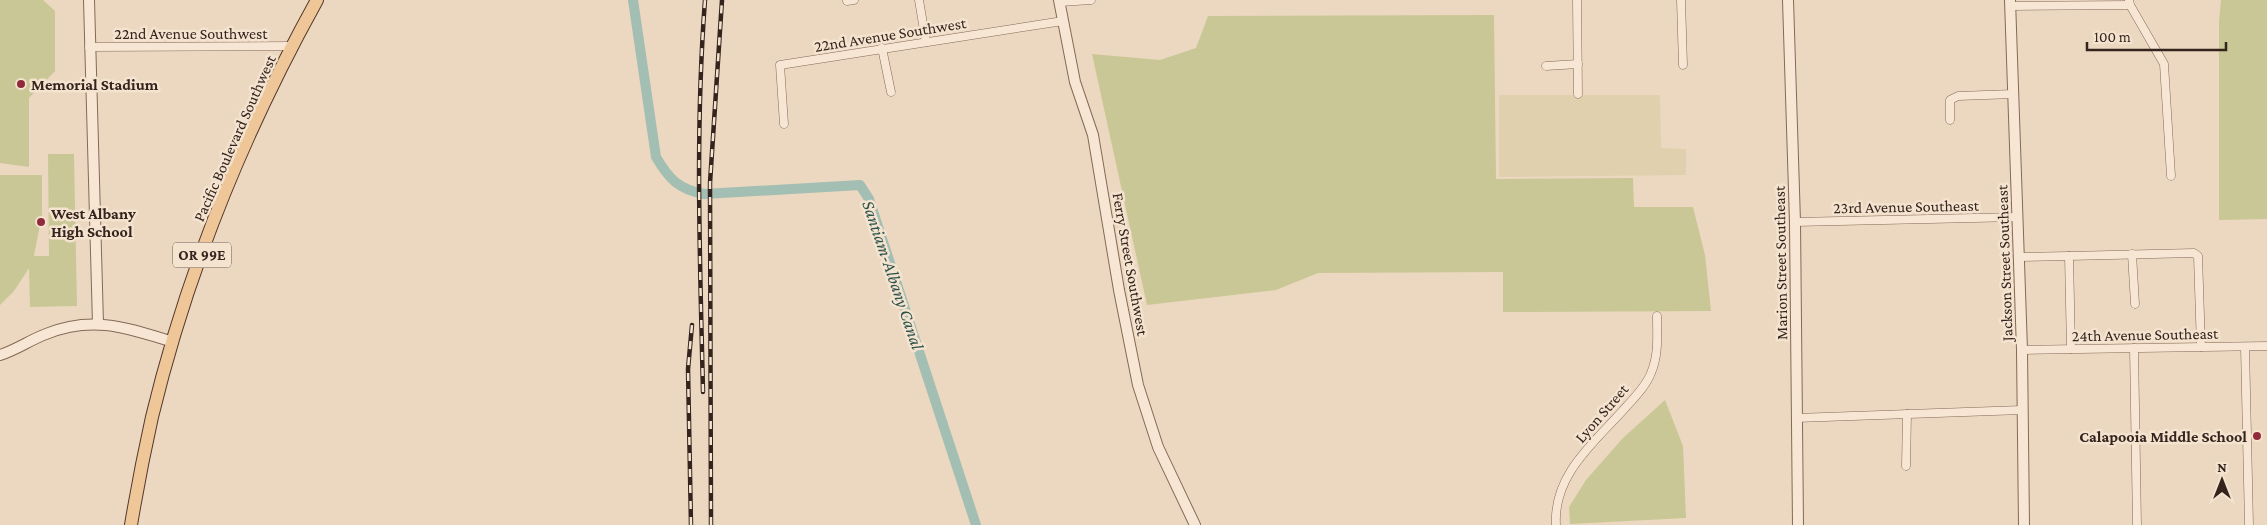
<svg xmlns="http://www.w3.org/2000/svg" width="2267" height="525" viewBox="0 0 2267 525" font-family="'Crimson Pro',serif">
<rect width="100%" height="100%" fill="#ecd8c0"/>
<path fill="#e1d0ae" d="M 1499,95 L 1660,95 L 1661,148 L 1686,149 L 1686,175 L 1499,177 Z"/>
<g fill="#c9c795">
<path d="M 0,0 L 43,0 L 55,11 L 55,71 L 29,98 L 29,167 L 0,163 Z"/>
<path d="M 2221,0 L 2267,0 L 2267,219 L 2219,220 L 2219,21 Z"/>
<path d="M 1494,15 L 1496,179 L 1633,178 L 1634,207 L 1693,207 L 1705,255 L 1711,311 L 1503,312 L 1503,272 L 1318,273 L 1276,290 L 1147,305 L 1092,54 L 1160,60 L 1196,48 L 1208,16 Z"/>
<path d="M 48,154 L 74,154 L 77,306 L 30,307 L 29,268 L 14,291 L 0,305 L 0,175 L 42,175 L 42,214 L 34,256 L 49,256 Z"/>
<path d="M 1665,400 L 1683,446 L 1686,518 L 1570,524 L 1569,507 L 1586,480 L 1623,438 Z"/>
</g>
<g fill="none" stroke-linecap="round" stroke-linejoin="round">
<path stroke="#a3beb2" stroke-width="10" d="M 633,0 L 656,157 C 669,179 678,189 704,194 L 860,185 L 869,199 L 976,525"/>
<defs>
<g id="minor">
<path d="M 919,0 L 926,42"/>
<path d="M 1577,0 L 1578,94"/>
<path d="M 1681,0 L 1683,65"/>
<path d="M 2129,0 L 2130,5 L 2164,64 L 2171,176"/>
<path d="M 847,1 L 854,0"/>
<path d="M 1060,2 L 1091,0"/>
<path d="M 2010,6 L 2130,5"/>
<path d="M 89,47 L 292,46"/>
<path d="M 882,48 L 891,92"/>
<path d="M 1546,66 L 1578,64"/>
<path d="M 1950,120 L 1950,100 L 1958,96 L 2014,94"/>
<path d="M 784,124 L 780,65 L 1063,21"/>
<path d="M 1795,222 L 2018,217"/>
<path d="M 2132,254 L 2135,304"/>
<path d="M 2019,257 L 2069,256"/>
<path d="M 2245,347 L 2249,525"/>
<path d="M 2134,348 L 2137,525"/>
<path d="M 2071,349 L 2069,256 L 2194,253 L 2198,256 L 2201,347"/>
<path d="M 2022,350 L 2267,346"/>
<path d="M 1796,418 L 2022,410"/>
<path d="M 1906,466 L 1907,414"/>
<path d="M 1556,525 C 1553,474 1595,442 1626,407 C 1635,397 1646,386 1651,373 C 1659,355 1657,335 1657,316"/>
</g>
<g id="tertiary">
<path d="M 89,0 L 98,324"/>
<path d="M 1059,0 L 1075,82 L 1093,135 L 1119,290 L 1138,385 L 1158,447 L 1195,525"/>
<path d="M 1788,0 L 1795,222 L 1798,525"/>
<path d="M 2010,0 L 2022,350 L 2024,525"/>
<path d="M 0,355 C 16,350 30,340 46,334 C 93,315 127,328 173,342"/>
</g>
<path id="primary" d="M 131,525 C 137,489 144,453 152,417 C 187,272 245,130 317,0"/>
</defs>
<use href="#minor" stroke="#846959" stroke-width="9"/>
<use href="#tertiary" stroke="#846959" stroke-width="12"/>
<use href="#primary" stroke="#52382d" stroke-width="14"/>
<use href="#minor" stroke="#f7e6d3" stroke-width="8"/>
<use href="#tertiary" stroke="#f7e6d3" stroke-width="10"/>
<use href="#primary" stroke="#eec698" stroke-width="12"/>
<defs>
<g id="rail">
<path d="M 703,392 C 700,261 695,131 705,0"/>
<path d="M 691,525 L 688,369 L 692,325"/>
<path d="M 711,525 L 710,183 L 722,0"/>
</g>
</defs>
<use href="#rail" stroke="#34241d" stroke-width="4.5"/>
<use href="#rail" stroke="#f4e3cf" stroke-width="2.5" stroke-dasharray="8" stroke-linecap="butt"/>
</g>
<g fill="#912b3c" stroke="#f4e3cf" stroke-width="2">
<circle cx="21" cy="84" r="5"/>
<circle cx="41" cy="222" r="5"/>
<circle cx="2257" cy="436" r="5"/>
</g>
<g text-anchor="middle" stroke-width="5" stroke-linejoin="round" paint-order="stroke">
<rect fill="#f4e3cf" stroke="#6e5d52" stroke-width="1" x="173" y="242.5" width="58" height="25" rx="4"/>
<g font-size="15" font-weight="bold" fill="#34241d">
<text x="202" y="260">OR 99E</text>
</g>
<g font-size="16" fill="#34241d" stroke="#f4e3cf">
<text x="191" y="39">22nd Avenue Southwest</text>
<text transform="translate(890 34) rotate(-9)" y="6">22nd Avenue Southwest</text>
<text transform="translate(234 138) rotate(-66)" y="6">Pacific Boulevard Southwest</text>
<text transform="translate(1906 206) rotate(-1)" y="6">23rd Avenue Southeast</text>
<text transform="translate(1780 263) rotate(-91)" y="6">Marion Street Southeast</text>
<text transform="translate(2004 263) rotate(-92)" y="6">Jackson Street Southeast</text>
<text transform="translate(1131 264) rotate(80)" y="6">Ferry Street Southwest</text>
<text transform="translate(2145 334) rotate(-1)" y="6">24th Avenue Southeast</text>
<text transform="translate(1601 413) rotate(-49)" y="6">Lyon Street</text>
</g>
<g font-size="16" font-weight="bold" fill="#34241d" stroke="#f4e3cf" text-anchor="start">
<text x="31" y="90">Memorial Stadium</text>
<text x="51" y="219">West Albany<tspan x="51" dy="18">High School</tspan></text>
<text x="2247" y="442" text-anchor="end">Calapooia Middle School</text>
</g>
<g font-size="18" font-style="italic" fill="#2c534b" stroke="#f4e3cf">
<text transform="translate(893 275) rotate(71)" y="6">Santiam-Albany Canal</text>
</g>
</g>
<g transform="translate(2222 480)" stroke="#f4e3cf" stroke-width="4" paint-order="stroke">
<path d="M0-4L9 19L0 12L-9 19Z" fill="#34241d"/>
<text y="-8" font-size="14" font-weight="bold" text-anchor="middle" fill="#34241d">N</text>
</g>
<path d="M2087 42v8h139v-8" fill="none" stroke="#34241d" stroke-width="2.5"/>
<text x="2094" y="42" font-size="15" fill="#34241d" stroke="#f4e3cf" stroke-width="4" paint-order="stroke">100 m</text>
</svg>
